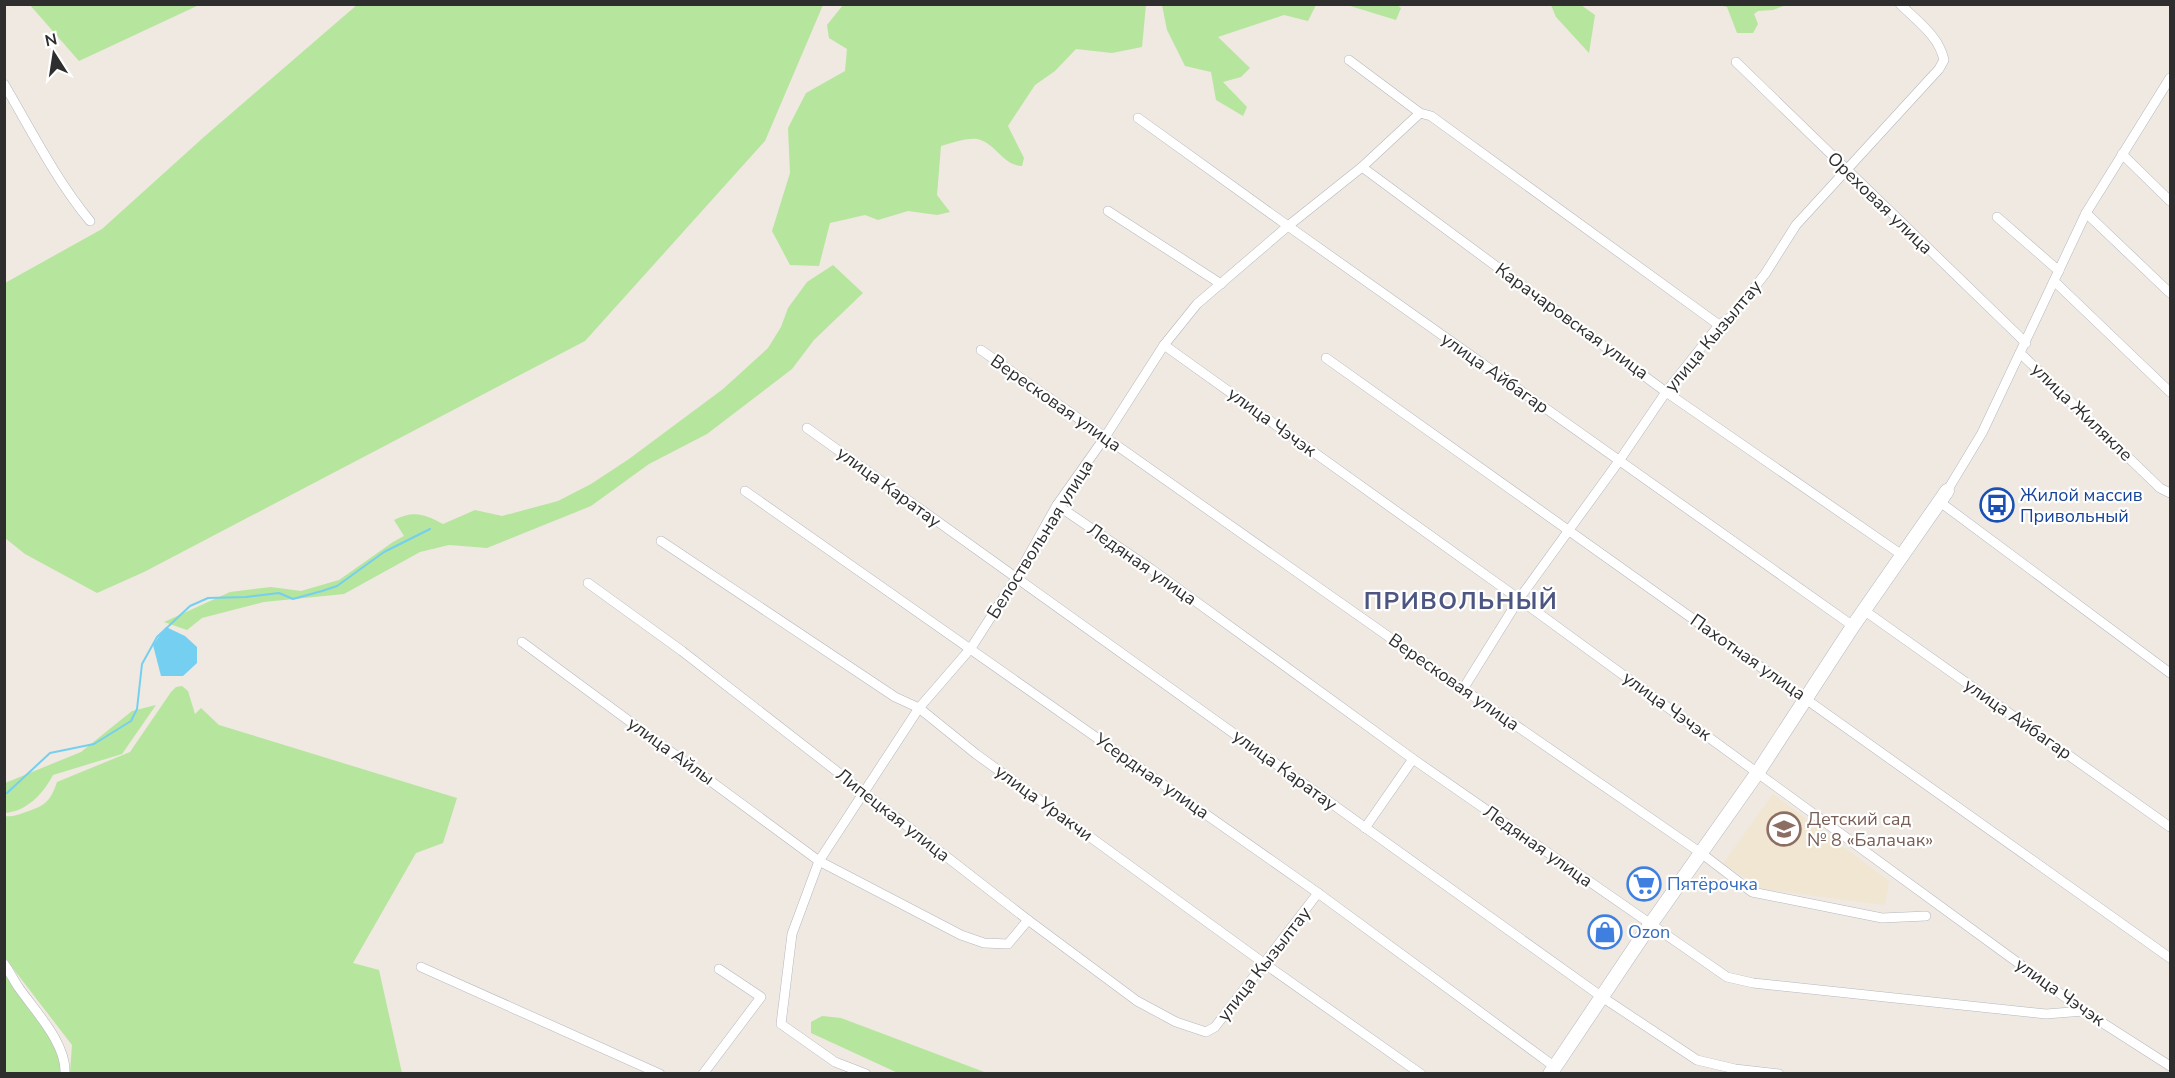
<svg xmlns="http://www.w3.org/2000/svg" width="2175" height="1078" viewBox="0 0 2175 1078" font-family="'Nunito Sans',sans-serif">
<rect width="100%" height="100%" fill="#efe9e1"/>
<path fill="#f0e6d1" d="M 1773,794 L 1889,881 L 1885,905 L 1763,889 L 1723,864 Z"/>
<g fill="#b6e59e">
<path d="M 358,4 L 823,5 L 765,141 L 585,341 L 144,572 L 97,593 L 25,554 L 5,538 L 5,283 L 102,229 L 205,136 Z"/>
<path d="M 30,5 L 29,5 L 199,5 L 79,61 Z"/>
<path d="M 843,5 L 843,4 L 1146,5 L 1142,47 L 1112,53 L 1076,49 L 1055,71 L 1035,85 L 1008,126 L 1024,158 L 1022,166 C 1004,165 998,148 983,141 C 972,135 953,143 941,146 L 937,195 L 950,212 L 937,215 L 908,211 L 878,220 L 865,215 L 830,223 L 819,266 L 790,265 L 772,231 L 790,173 L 788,128 L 806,93 L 845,71 L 847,49 L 829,38 L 827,25 Z"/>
<path d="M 1162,5 L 1162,4 L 1316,5 L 1308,21 L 1284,15 L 1218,37 L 1250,68 L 1241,77 L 1223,82 L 1247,107 L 1243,116 L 1216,100 L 1211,72 L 1185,66 L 1167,30 Z"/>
<path d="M 1347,5 L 1397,5 L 1401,8 L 1396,20 Z"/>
<path d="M 1551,5 L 1581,5 L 1595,15 L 1589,53 L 1556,17 Z"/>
<path d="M 1719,5 L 1786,5 L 1773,10 L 1758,11 L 1754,14 L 1758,24 L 1753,33 L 1737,33 L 1727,7 Z"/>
<path d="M 833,265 L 863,293 L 814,340 L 792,369 L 707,434 L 649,464 L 591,506 L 487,548 L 449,545 L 420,552 L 344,594 L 264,602 L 202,618 L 187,630 L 164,622 L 230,592 L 271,587 L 301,591 L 339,580 L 393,542 L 404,536 L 394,520 C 413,510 425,514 443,524 L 475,510 L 502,516 L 558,501 L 591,484 L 629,459 L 723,389 L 768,348 L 781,327 L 788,308 L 807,282 Z"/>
<path d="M 182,686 L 188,691 L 195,714 L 201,708 L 219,725 L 457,798 L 443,843 L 416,853 L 353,963 L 379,970 L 402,1073 L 70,1073 L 72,1045 L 5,958 L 5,816 C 12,817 17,815 23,813 C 44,806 50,803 57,782 L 130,752 L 171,692 L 176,687 Z"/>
<path d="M 156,705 L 122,754 L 53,775 C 43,794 27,811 5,813 L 5,783 L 81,752 L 132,711 Z"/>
<path d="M 4,962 L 38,1009 L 69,1073 L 5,1073 Z"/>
<path d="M 822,1016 L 841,1018 L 987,1073 L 898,1073 L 811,1033 L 811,1022 Z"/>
</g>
<path fill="#75cff0" d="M 166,627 L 185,636 L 197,647 L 197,663 L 183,676 L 161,676 L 153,645 Z"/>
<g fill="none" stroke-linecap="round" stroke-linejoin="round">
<path stroke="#75cff0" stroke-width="2" d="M 4,793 L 7,793 L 50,753 L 94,744 L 131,721 L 137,709 L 142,664 L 157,637 L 190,606 L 208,598 L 246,597 L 279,593 L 293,599 L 322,591 L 337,586 L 384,552 L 430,529"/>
<defs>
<g id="street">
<path d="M 1349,60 L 1420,113 L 1431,116 L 1719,325"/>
<path d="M 1736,62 L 2026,343"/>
<path d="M 4,84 C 31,130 56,180 90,221"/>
<path d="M 1138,118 L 1288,226 L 1853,626"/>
<path d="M 2122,154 L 2170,201"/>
<path d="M 1362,167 L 1666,392 L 1902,555"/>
<path d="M 1108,211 L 1221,284"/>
<path d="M 2086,213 L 2170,293"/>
<path d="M 1997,217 L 2059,271"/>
<path d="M 2054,281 L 2170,392"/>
<path d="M 1164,345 L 1519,599 L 2084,1011 L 2170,1066"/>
<path d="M 981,350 L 1463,689 L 1701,853 L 1752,892 L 1882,918 L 1926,916"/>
<path d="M 2020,353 L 2160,488 L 2170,493"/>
<path d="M 1326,358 L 2170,958"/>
<path d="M 807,428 L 1602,997 L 1697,1060 L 1735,1069 L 1779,1074"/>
<path d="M 745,491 L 1318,893 L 1555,1067"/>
<path d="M 1947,491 L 1982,433 L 2086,213 L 2170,78"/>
<path d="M 1940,502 L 2170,673"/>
<path d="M 1057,505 L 1151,569 L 1413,759 L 1727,977 L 1753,983 L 2046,1014 L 2084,1011"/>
<path d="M 661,541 L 895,697 L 919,708 L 976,754 L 1265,964 L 1421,1074"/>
<path d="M 588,583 L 682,651 L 1028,920 L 1137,1001 L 1176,1022 L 1206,1032 L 1215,1027 L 1318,893"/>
<path d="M 1865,611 L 2170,827"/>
<path d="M 522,642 L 819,861 L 961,935 L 984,943 L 1008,944 L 1028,920"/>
<path d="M 1463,689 L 1519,599 L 1619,461 L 1666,392 L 1719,325 L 1732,316 L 1765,274 L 1796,225 L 1939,69 L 1944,60 C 1939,36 1917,21 1900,4"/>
<path d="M 1365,828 L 1413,759"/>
<path d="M 4,964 C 10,972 14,981 19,988 C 35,1011 67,1044 65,1074"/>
<path d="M 421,967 L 660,1074"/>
<path d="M 703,1074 L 761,997 L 719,969"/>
<path d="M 866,1074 L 835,1062 L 781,1024 L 792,934 L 819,861 L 919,708 L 971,648 L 1016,578 L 1057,505 L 1105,437 L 1164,345 L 1197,304 L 1288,226 L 1362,167 L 1420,113"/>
</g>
<path id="secondary" d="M 1550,1074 L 1650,925 L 1758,772 L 1853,626 L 1947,491"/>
</defs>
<use href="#street" stroke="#b4b7c1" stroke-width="10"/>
<use href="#secondary" stroke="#b4b7c1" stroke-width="15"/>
<use href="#street" stroke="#fff" stroke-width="9"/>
<use href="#secondary" stroke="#fff" stroke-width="14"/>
</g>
<defs>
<symbol id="bus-ring" viewBox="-11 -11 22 22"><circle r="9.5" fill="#fff" stroke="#1a4fb4" stroke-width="1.5"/><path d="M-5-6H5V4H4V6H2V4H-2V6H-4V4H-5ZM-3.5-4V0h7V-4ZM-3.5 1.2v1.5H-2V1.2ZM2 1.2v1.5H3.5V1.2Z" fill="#1a4fb4"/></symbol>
<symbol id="school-ring" viewBox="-11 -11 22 22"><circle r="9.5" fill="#fff" stroke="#8d6e63" stroke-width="1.5"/><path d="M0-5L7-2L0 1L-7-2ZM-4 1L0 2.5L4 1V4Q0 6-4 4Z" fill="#8d6e63"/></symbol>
<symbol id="supermarket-ring" viewBox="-11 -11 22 22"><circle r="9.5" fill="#fff" stroke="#3f7fe0" stroke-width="1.5"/><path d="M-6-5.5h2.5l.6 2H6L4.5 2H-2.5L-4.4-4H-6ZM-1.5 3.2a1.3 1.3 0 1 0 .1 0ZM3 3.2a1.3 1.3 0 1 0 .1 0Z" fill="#3f7fe0"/></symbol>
<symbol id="shop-ring" viewBox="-11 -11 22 22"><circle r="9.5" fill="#fff" stroke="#3f7fe0" stroke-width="1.5"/><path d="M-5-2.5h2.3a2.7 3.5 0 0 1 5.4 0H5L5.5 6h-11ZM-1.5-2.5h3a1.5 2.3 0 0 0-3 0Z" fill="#3f7fe0"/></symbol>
</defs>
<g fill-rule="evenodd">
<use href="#bus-ring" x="1978" y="486" width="38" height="38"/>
<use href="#school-ring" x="1765" y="810" width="38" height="38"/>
<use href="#supermarket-ring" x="1625" y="865" width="38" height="38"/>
<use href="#shop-ring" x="1586" y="913" width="38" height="38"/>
</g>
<g text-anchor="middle" stroke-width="4.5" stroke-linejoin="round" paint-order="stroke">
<g font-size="18" fill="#2e2e2e" stroke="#fff">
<text transform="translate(1880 203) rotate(44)" y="6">Ореховая улица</text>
<text transform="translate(1572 321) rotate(36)" y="6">Карачаровская улица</text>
<text transform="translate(1713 336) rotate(-50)" y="6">улица Кызылтау</text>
<text transform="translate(1495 373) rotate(35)" y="6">улица Айбагар</text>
<text transform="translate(1056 403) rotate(35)" y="6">Вересковая улица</text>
<text transform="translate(2082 412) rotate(44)" y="6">улица Жилякле</text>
<text transform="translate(1272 422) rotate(36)" y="6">улица Чэчэк</text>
<text transform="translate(889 487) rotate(36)" y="6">улица Каратау</text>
<text transform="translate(1040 539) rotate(-58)" y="6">Белоствольная улица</text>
<text transform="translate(1142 564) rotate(35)" y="6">Ледяная улица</text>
<text transform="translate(1748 657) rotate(35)" y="6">Пахотная улица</text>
<text transform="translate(1454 682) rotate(35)" y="6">Вересковая улица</text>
<text transform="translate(1667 706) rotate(36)" y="6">улица Чэчэк</text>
<text transform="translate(2018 719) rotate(35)" y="6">улица Айбагар</text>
<text transform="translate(671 751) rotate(36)" y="6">улица Айлы</text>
<text transform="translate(1285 770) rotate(36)" y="6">улица Каратау</text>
<text transform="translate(1152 776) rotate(35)" y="6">Усердная улица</text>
<text transform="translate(1044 803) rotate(36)" y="6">улица Уракчи</text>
<text transform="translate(893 815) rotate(38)" y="6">Липецкая улица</text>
<text transform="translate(1538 846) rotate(35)" y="6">Ледяная улица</text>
<text transform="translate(1264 964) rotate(-52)" y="6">улица Кызылтау</text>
<text transform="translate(2060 992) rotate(35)" y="6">улица Чэчэк</text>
</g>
<g font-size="18" fill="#164399" stroke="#fff" text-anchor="start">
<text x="2020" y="501">Жилой массив<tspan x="2020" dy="21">Привольный</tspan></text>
</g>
<g font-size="18" fill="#785e54" stroke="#fff" text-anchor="start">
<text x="1807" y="825">Детский сад<tspan x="1807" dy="21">№ 8 «Балачак»</tspan></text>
</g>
<g font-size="18" fill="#366cbe" stroke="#fff" text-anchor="start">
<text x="1667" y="890">Пятёрочка</text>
<text x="1628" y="938">Ozon</text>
</g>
<g font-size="24" font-weight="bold" letter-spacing="1.5" fill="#4d5680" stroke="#fff">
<text x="1461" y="609">ПРИВОЛЬНЫЙ</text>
</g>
</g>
<rect width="2175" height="1078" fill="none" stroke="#2e2e2e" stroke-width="12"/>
<g transform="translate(54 54) rotate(348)" stroke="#ffffff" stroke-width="4.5" paint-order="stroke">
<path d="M0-4.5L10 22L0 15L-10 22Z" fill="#2e2e2e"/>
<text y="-9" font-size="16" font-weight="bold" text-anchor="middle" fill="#2e2e2e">N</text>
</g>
</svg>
